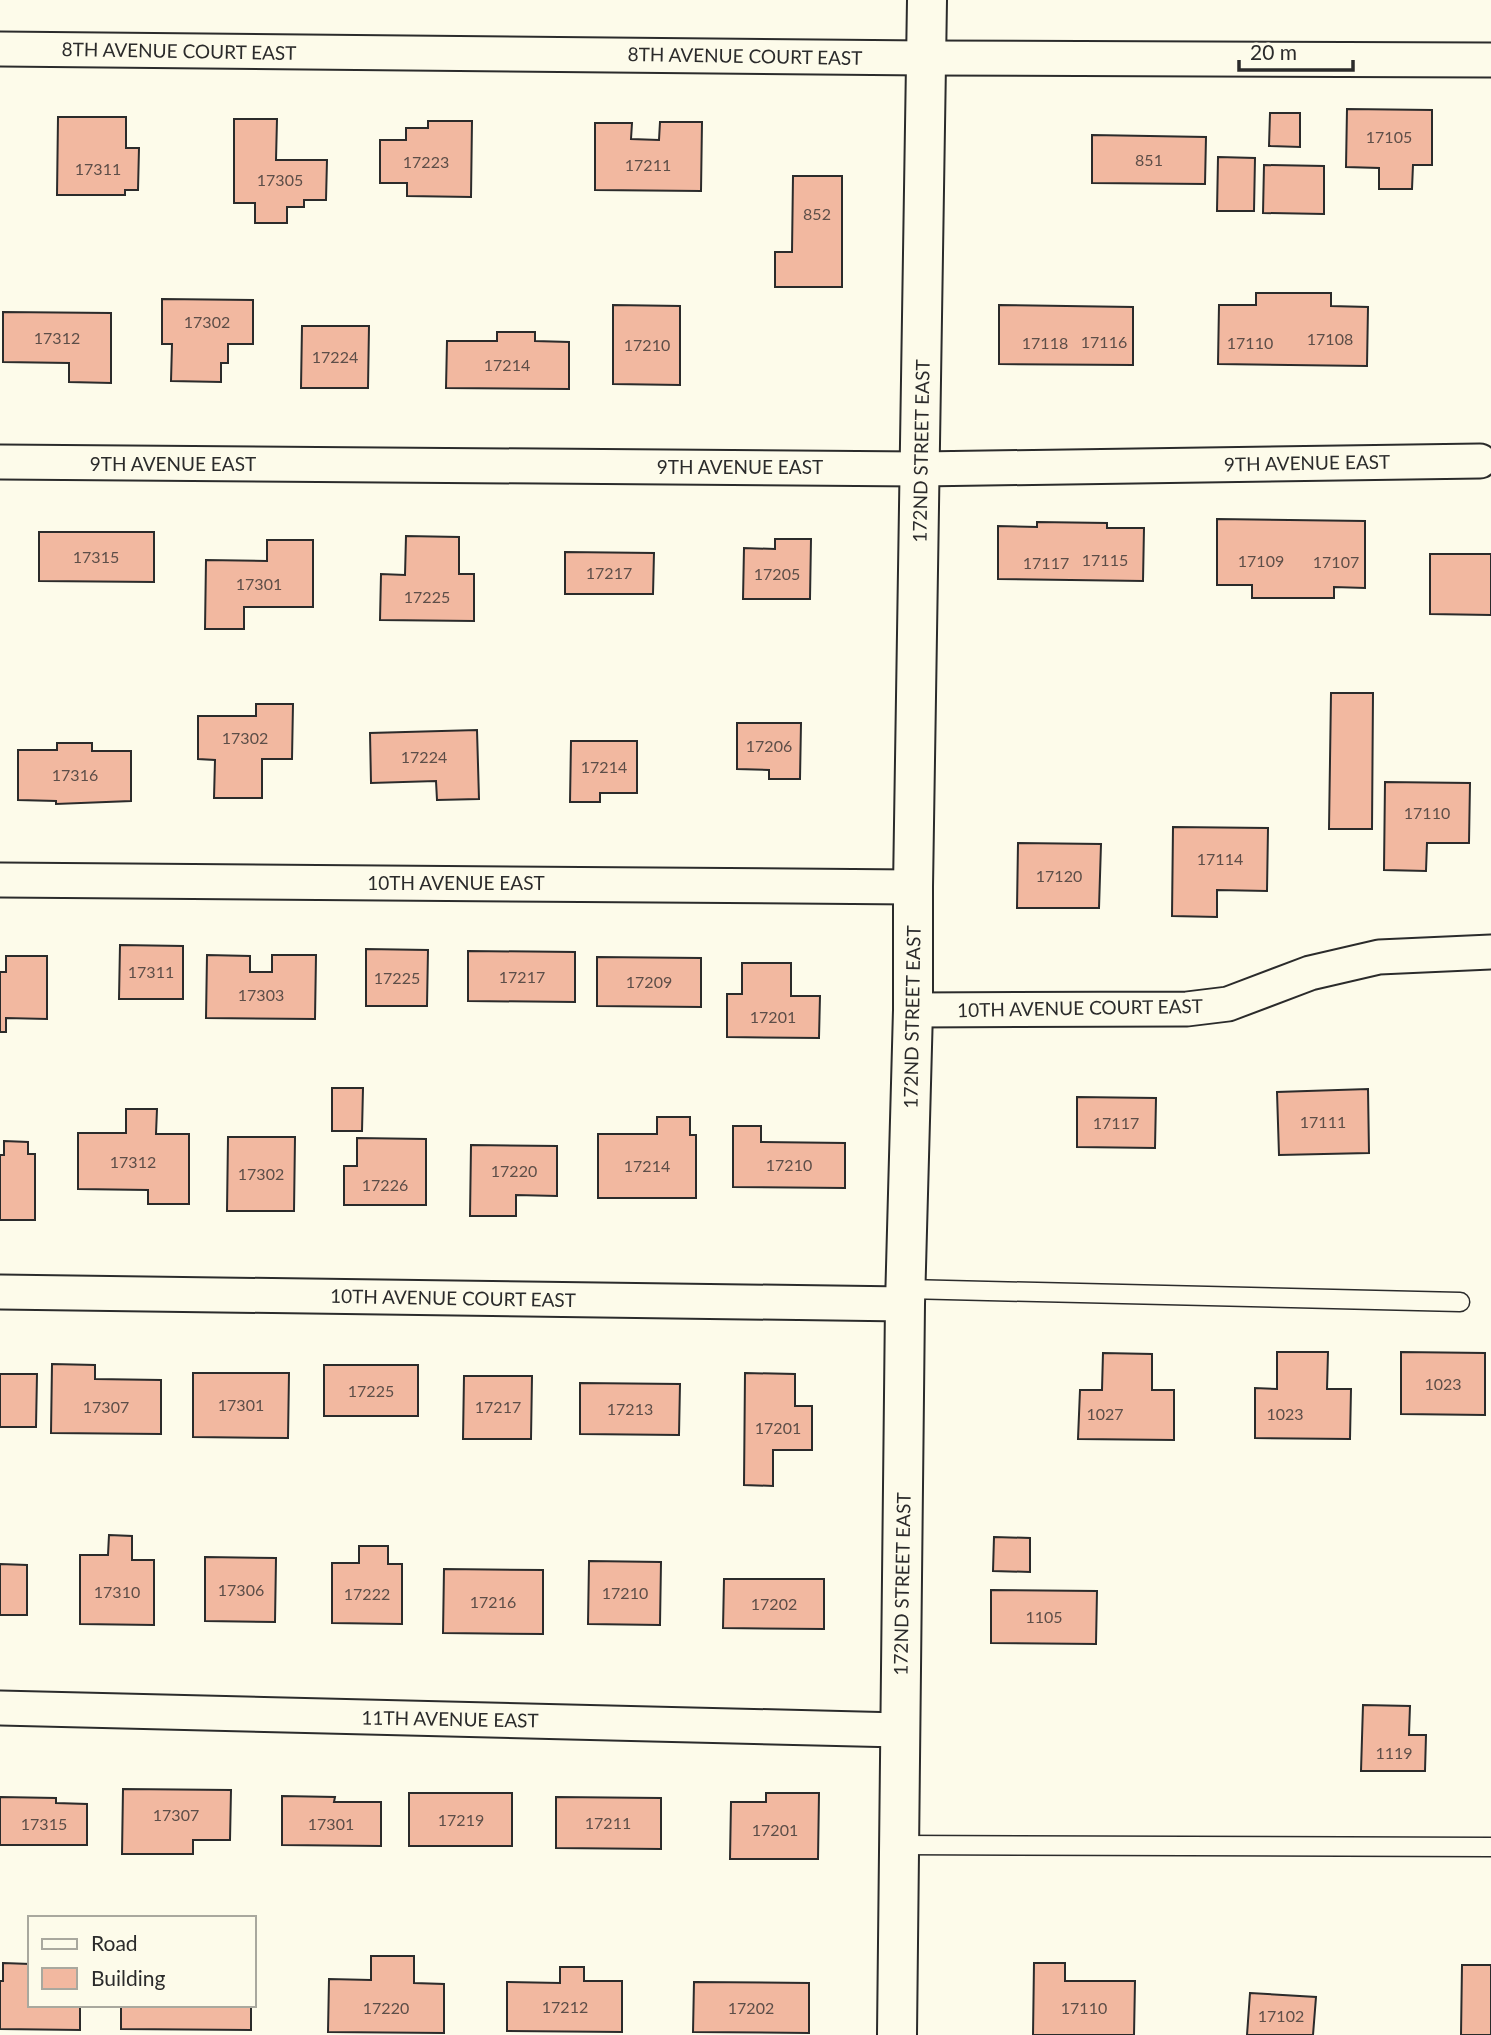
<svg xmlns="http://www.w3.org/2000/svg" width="1491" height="2035" viewBox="0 0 1491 2035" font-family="Lato,sans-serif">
<rect width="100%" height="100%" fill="#fdfbea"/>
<g fill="#f2b8a0" stroke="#2b2b2b" stroke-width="2">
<path d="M 1347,109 L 1432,110 L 1432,165 L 1413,165 L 1412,189 L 1379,189 L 1379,168 L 1346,167 Z"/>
<path d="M 1270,113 L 1300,113 L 1300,147 L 1269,146 Z"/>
<path d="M 58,117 L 126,117 L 126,148 L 139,148 L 138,190 L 125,190 L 125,195 L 57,195 Z"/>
<path d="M 234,119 L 277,119 L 276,160 L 327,160 L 326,200 L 304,200 L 304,207 L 287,207 L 287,223 L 255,223 L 255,203 L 234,203 Z"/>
<path d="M 428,121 L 472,121 L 471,197 L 407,196 L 407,183 L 380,183 L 380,140 L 406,140 L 406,128 L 428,128 Z"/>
<path d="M 660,122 L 702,122 L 701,191 L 595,190 L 595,123 L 632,123 L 631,139 L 659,140 Z"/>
<path d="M 1092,135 L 1206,137 L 1205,184 L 1092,183 Z"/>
<path d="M 1218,157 L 1255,158 L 1254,211 L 1217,211 Z"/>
<path d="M 1264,165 L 1324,166 L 1324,214 L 1263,213 Z"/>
<path d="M 793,176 L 842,176 L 842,287 L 775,287 L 775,252 L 792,252 Z"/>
<path d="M 1256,293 L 1331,293 L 1331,306 L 1368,307 L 1367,366 L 1218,364 L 1219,305 L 1256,305 Z"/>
<path d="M 162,299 L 253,300 L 253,344 L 228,344 L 228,363 L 221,363 L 221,382 L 171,381 L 172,344 L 162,344 Z"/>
<path d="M 613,305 L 680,306 L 680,385 L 613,384 Z"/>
<path d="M 999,305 L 1133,307 L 1133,365 L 999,364 Z"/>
<path d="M 3,312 L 111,313 L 111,383 L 69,382 L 69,363 L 3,362 Z"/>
<path d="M 302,326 L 369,326 L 368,388 L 301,388 Z"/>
<path d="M 497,332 L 535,332 L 535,341 L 569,342 L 569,389 L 446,388 L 447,341 L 497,341 Z"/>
<path d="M 1217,519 L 1365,521 L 1365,588 L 1334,587 L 1334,598 L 1252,598 L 1252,585 L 1217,585 Z"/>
<path d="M 1037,522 L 1107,523 L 1107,528 L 1144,528 L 1143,581 L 998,579 L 998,526 L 1037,527 Z"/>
<path d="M 39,532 L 154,532 L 154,582 L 39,581 Z"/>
<path d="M 406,536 L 459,537 L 459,574 L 474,574 L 474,621 L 380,620 L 381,574 L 405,575 Z"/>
<path d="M 775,539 L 811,539 L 810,599 L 743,599 L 744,548 L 775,549 Z"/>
<path d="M 267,540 L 313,540 L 313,607 L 244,607 L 244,629 L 205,629 L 206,560 L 267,561 Z"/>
<path d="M 565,552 L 654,553 L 653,594 L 565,594 Z"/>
<path d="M 1430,554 L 1491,554 L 1491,615 L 1430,614 Z"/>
<path d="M 1331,693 L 1373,693 L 1372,829 L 1329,829 Z"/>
<path d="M 256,704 L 293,704 L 292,759 L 262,759 L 262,798 L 214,798 L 215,760 L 198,759 L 198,716 L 256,716 Z"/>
<path d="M 737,723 L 801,723 L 800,779 L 769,779 L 769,770 L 737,769 Z"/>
<path d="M 477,730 L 479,799 L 437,800 L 436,781 L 371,783 L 370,733 Z"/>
<path d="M 571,741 L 637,741 L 637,793 L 600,793 L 600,802 L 570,802 Z"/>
<path d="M 57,743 L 92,743 L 92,751 L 131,751 L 131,801 L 56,804 L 56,801 L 18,800 L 18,750 L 57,750 Z"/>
<path d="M 1385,782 L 1470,783 L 1469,843 L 1427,843 L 1426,871 L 1384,870 Z"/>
<path d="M 1173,827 L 1268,828 L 1267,891 L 1217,890 L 1217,917 L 1172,916 Z"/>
<path d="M 1018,843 L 1101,844 L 1099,908 L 1017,908 Z"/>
<path d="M 120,945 L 183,946 L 183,999 L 119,999 Z"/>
<path d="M 366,949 L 428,950 L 427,1006 L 366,1006 Z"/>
<path d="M 468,951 L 575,952 L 575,1002 L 468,1001 Z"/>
<path d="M 207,955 L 250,956 L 250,972 L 272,972 L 272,955 L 316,955 L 315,1019 L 206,1018 Z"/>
<path d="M 6,956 L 47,956 L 47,1019 L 6,1018 L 6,1032 L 0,1032 L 0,972 L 6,972 Z"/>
<path d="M 597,957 L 701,958 L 701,1007 L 597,1006 Z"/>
<path d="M 742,963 L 791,963 L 791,996 L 820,996 L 819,1038 L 727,1037 L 727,994 L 742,994 Z"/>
<path d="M 332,1088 L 363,1088 L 362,1131 L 332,1131 Z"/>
<path d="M 1368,1089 L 1369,1153 L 1279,1155 L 1277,1092 Z"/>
<path d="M 1077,1097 L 1156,1098 L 1155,1148 L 1077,1147 Z"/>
<path d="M 126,1109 L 157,1109 L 156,1134 L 189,1134 L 189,1204 L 148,1204 L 148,1190 L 78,1189 L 78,1133 L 126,1133 Z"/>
<path d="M 657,1117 L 690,1117 L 690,1135 L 696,1135 L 696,1198 L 598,1198 L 598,1134 L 657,1134 Z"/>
<path d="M 733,1126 L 761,1126 L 761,1142 L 845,1143 L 845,1188 L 733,1187 Z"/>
<path d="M 228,1137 L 295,1137 L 294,1211 L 227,1211 Z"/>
<path d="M 357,1138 L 426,1139 L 426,1205 L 344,1205 L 344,1166 L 357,1166 Z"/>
<path d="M 4,1141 L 28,1142 L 28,1154 L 35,1154 L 35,1220 L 0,1220 L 0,1155 L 4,1155 Z"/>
<path d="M 471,1145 L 557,1146 L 557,1196 L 516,1195 L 516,1216 L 470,1216 Z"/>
<path d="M 1277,1352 L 1328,1352 L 1327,1389 L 1351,1389 L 1350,1439 L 1255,1438 L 1255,1388 L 1277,1389 Z"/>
<path d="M 1401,1352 L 1485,1353 L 1485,1415 L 1401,1414 Z"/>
<path d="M 1103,1353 L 1152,1354 L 1152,1390 L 1174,1390 L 1174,1440 L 1078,1439 L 1080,1390 L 1102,1390 Z"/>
<path d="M 52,1364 L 95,1365 L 95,1379 L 161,1380 L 161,1434 L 51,1433 Z"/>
<rect x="324" y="1365" width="94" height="51"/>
<path d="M 193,1373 L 289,1373 L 288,1438 L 193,1437 Z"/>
<path d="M 745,1373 L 795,1374 L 795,1406 L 812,1406 L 812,1450 L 773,1450 L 773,1486 L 744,1485 Z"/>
<path d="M 0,1374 L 37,1374 L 36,1427 L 0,1427 Z"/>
<path d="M 464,1376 L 532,1376 L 531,1439 L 463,1439 Z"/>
<path d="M 580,1383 L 680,1384 L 679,1435 L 580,1434 Z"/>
<path d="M 109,1535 L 132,1536 L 132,1560 L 154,1560 L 154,1625 L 80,1624 L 80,1555 L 108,1555 Z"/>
<path d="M 994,1537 L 1030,1538 L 1030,1572 L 993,1571 Z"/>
<path d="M 359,1546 L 388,1546 L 388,1564 L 402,1564 L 402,1624 L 332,1623 L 332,1563 L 359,1563 Z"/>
<path d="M 205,1557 L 276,1558 L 275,1622 L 205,1621 Z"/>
<path d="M 589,1561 L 661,1562 L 660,1625 L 588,1624 Z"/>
<path d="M 0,1564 L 27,1565 L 27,1615 L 0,1615 Z"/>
<path d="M 444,1569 L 543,1570 L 543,1634 L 443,1633 Z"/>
<path d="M 724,1579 L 824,1579 L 824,1629 L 723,1628 Z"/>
<path d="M 991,1590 L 1097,1591 L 1096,1644 L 991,1643 Z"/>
<path d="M 1363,1705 L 1410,1706 L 1409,1735 L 1426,1735 L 1425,1771 L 1361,1771 Z"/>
<path d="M 123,1789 L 231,1790 L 230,1840 L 193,1840 L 193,1854 L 122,1854 Z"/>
<rect x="409" y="1793" width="103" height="53"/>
<path d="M 766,1793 L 819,1793 L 818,1859 L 730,1859 L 731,1802 L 766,1802 Z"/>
<path d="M 282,1796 L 335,1797 L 334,1802 L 381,1802 L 381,1846 L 282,1845 Z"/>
<path d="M 0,1797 L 56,1798 L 56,1803 L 87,1804 L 87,1845 L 0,1845 Z"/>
<path d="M 556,1797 L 661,1798 L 661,1849 L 556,1848 Z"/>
<path d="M 371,1956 L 414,1956 L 414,1983 L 444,1984 L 444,2033 L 328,2032 L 329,1979 L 371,1980 Z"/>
<path d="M 3,1963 L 30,1964 L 30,2005 L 80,2005 L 80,2030 L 0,2029 L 0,1981 L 3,1981 Z"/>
<path d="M 1034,1963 L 1065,1963 L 1065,1981 L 1135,1981 L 1134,2035 L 1033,2035 Z"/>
<path d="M 1462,1965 L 1491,1965 L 1491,2035 L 1461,2035 Z"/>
<path d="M 560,1967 L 584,1967 L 584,1981 L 622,1981 L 622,2032 L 507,2031 L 507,1982 L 560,1983 Z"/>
<path d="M 694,1982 L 809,1983 L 809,2033 L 693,2032 Z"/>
<path d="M 1250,1993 L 1316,1997 L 1313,2035 L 1247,2035 Z"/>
<path d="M 121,2005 L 251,2006 L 251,2030 L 121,2029 Z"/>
</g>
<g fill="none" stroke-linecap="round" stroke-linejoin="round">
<defs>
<g id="lane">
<path d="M 906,1289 L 1460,1302"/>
<path d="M 899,1845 L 1491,1847"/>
</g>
<g id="street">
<path d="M 0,49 L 927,58 L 1491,60"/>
<path d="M 0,462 L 920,469 L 1480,461"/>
<path d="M 0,880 L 913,887"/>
<path d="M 913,1010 L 1187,1009 L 1228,1004 L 1310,973 L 1379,957 L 1491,952"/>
<path d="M 0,1292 L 905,1304"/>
<path d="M 0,1708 L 900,1730"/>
</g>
<path id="secondary" d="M 897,2035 L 905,1304 L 913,1010 L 913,887 L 927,0"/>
</defs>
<use href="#lane" stroke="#2b2b2b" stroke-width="21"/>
<use href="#street" stroke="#2b2b2b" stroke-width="37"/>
<use href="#secondary" stroke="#2b2b2b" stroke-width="42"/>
<use href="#lane" stroke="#fdfbea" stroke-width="18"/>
<use href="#street" stroke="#fdfbea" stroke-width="33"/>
<use href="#secondary" stroke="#fdfbea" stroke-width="38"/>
</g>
<g text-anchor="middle" stroke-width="5" stroke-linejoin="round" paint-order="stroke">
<g font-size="16" fill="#5d4e48">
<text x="1389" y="143">17105</text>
<text x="1149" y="166">851</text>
<text x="426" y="168">17223</text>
<text x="648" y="171">17211</text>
<text x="98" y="175">17311</text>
<text x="280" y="186">17305</text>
<text x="817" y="220">852</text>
<text x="207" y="328">17302</text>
<text x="57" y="344">17312</text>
<text x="1330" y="345">17108</text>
<text x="1104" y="348">17116</text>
<text x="1045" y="349">17118</text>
<text x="1250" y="349">17110</text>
<text x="647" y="351">17210</text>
<text x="335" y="363">17224</text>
<text x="507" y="371">17214</text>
<text x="96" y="563">17315</text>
<text x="1105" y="566">17115</text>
<text x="1261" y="567">17109</text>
<text x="1336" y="568">17107</text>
<text x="1046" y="569">17117</text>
<text x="609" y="579">17217</text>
<text x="777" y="580">17205</text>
<text x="259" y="590">17301</text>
<text x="427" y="603">17225</text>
<text x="245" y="744">17302</text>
<text x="769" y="752">17206</text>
<text x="424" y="763">17224</text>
<text x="604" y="773">17214</text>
<text x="75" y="781">17316</text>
<text x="1427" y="819">17110</text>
<text x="1220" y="865">17114</text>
<text x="1059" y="882">17120</text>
<text x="151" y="978">17311</text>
<text x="522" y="983">17217</text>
<text x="397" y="984">17225</text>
<text x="649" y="988">17209</text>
<text x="261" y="1001">17303</text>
<text x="773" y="1023">17201</text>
<text x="1323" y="1128">17111</text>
<text x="1116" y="1129">17117</text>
<text x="133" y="1168">17312</text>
<text x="789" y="1171">17210</text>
<text x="647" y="1172">17214</text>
<text x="514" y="1177">17220</text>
<text x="261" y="1180">17302</text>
<text x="385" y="1191">17226</text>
<text x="1443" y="1390">1023</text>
<text x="371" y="1397">17225</text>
<text x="241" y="1411">17301</text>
<text x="106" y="1413">17307</text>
<text x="498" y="1413">17217</text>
<text x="630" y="1415">17213</text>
<text x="1105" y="1420">1027</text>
<text x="1285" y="1420">1023</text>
<text x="778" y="1434">17201</text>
<text x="241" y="1596">17306</text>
<text x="117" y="1598">17310</text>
<text x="625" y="1599">17210</text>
<text x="367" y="1600">17222</text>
<text x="493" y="1608">17216</text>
<text x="774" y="1610">17202</text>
<text x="1044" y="1623">1105</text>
<text x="1394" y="1759">1119</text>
<text x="176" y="1821">17307</text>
<text x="461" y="1826">17219</text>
<text x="608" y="1829">17211</text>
<text x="44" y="1830">17315</text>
<text x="331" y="1830">17301</text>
<text x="775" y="1836">17201</text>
<text x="565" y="2013">17212</text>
<text x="386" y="2014">17220</text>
<text x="751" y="2014">17202</text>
<text x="1084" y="2014">17110</text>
<text x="1281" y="2022">17102</text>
</g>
<g font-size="19" fill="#2b2b2b" stroke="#fdfbea">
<text transform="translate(179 51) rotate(1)" y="7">8TH AVENUE COURT EAST</text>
<text transform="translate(745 56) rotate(1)" y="7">8TH AVENUE COURT EAST</text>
<text transform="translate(921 451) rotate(-89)" y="7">172ND STREET EAST</text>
<text transform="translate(1307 463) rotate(-1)" y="7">9TH AVENUE EAST</text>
<text x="173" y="471">9TH AVENUE EAST</text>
<text x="740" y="474">9TH AVENUE EAST</text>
<text x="456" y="890">10TH AVENUE EAST</text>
<text transform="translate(1080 1008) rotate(-1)" y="7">10TH AVENUE COURT EAST</text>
<text transform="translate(912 1017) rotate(-89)" y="7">172ND STREET EAST</text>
<text transform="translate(453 1298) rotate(1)" y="7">10TH AVENUE COURT EAST</text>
<text transform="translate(902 1584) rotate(-89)" y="7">172ND STREET EAST</text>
<text transform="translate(450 1719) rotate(1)" y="7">11TH AVENUE EAST</text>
</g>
</g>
<rect x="28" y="1916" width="228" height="91" fill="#fdfbea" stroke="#a9a89e" stroke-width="2"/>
<rect x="42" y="1939" width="35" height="10" fill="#fdfbea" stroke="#a9a89e" stroke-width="2"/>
<text x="91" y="1951" font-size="21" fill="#2b2b2b">Road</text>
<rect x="42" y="1968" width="35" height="21" fill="#f2b8a0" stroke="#a9a89e" stroke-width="2"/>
<text x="91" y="1986" font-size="21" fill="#2b2b2b">Building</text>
<path d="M1239 60v10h114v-10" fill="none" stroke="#2b2b2b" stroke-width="3.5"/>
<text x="1250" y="60" font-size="21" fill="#2b2b2b" stroke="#fdfbea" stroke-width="5" paint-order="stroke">20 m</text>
</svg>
